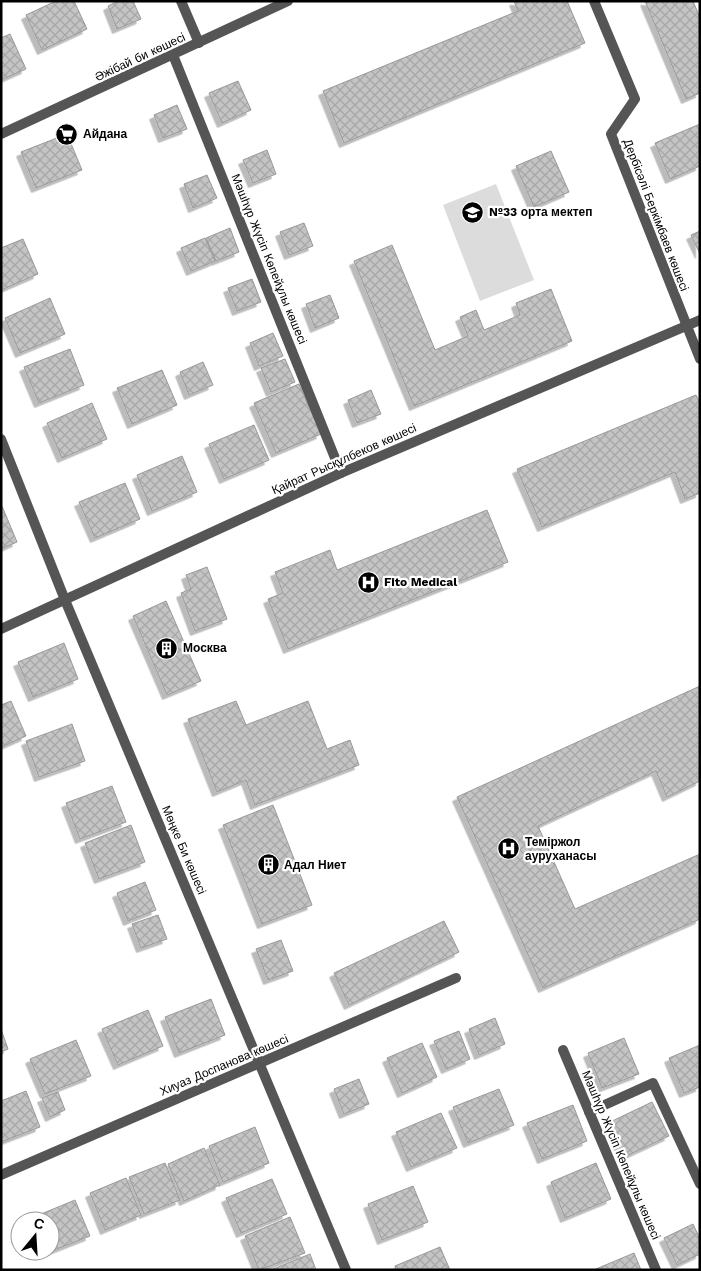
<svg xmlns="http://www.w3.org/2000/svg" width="701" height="1271" viewBox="0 0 701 1271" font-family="'Work Sans',sans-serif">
<defs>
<pattern id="building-cross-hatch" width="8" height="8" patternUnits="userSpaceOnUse" patternTransform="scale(1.25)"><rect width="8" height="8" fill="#c4c4c4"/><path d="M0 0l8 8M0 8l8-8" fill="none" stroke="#a7a7a7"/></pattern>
<filter id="shadow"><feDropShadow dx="-4.5" dy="4.5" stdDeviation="0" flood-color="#0004"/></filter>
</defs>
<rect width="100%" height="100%" fill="#fff"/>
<path fill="#dcdcdc" d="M 496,184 L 534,280 L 480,301 L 443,205 Z"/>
<g fill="url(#building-cross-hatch)" stroke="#999" filter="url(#shadow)">
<path d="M 56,1 L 74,1 L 87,29 L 42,50 L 26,15 Z"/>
<path d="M 118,1 L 133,1 L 141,19 L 117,29 L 108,6 Z"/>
<path d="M 514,1 L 567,1 L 585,43 L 344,143 L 323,91 L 518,11 Z"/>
<path d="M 645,1 L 693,1 L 700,18 L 700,93 L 686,99 Z"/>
<path d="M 10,34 L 26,69 L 1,80 L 1,38 Z"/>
<path d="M 238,81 L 251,110 L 222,123 L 209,93 Z"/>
<path d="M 177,105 L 187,129 L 163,138 L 154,115 Z"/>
<path d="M 700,124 L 700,166 L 670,179 L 655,143 Z"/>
<path d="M 67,134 L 82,170 L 36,188 L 21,152 Z"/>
<path d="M 267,150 L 276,174 L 253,183 L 243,160 Z"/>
<path d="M 551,151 L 569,192 L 534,207 L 516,166 Z"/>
<path d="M 207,175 L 217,198 L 193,208 L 184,184 Z"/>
<path d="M 304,223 L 313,246 L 289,255 L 280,232 Z"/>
<path d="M 230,228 L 239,252 L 216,261 L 206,238 Z"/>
<path d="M 700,231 L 700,254 L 691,235 Z"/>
<path d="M 205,238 L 215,261 L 191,271 L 181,248 Z"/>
<path d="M 23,239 L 38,274 L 1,290 L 1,248 Z"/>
<path d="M 392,245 L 435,350 L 468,336 L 460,317 L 476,310 L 484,330 L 520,315 L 516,303 L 551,289 L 572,341 L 414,406 L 354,261 Z"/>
<path d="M 252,279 L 261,302 L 237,311 L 228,288 Z"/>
<path d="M 330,295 L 339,318 L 315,328 L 306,304 Z"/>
<path d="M 50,298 L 65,334 L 20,353 L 5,318 Z"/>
<path d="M 273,333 L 283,356 L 259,366 L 250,343 Z"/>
<path d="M 70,349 L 84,385 L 39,403 L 24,367 Z"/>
<path d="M 285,359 L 295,382 L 271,392 L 261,368 Z"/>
<path d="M 203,362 L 213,385 L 189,395 L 180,372 Z"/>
<path d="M 162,370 L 177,405 L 132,424 L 117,388 Z"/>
<path d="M 299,384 L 321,434 L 276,453 L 254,403 Z"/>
<path d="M 371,390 L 381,414 L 357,423 L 348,400 Z"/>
<path d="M 696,395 L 700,403 L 700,493 L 685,499 L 675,472 L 542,527 L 517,469 Z"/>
<path d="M 92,403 L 107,439 L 62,458 L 47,423 Z"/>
<path d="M 254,425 L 269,460 L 224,479 L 209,444 Z"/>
<path d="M 182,456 L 197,492 L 152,511 L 137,475 Z"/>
<path d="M 125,483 L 140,519 L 95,538 L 79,502 Z"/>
<path d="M 2,506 L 17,542 L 1,549 L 1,507 Z"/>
<path d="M 487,510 L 508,562 L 288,649 L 268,599 L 283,593 L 275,572 L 330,550 L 337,570 Z"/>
<path d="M 207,567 L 227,619 L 195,631 L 181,593 L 191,589 L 186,575 Z"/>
<path d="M 166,601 L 201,681 L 167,695 L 133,616 Z"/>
<path d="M 64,643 L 78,679 L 33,697 L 18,662 Z"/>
<path d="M 700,686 L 700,781 L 667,797 L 656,771 L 538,826 L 575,909 L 700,854 L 700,919 L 543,988 L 457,797 Z"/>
<path d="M 11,701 L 26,736 L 1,747 L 1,705 Z"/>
<path d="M 236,701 L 246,725 L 308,701 L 327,749 L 350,740 L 359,765 L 255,805 L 246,780 L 217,792 L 188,719 Z"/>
<path d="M 72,724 L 85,761 L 39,777 L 26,741 Z"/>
<path d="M 112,786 L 126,822 L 80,839 L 66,803 Z"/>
<path d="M 273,805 L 312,905 L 262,924 L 223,825 Z"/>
<path d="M 131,825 L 145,862 L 99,879 L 85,843 Z"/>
<path d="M 145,882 L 156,910 L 128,921 L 117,893 Z"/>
<path d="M 158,915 L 167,939 L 141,948 L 132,924 Z"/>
<path d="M 444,921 L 459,952 L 349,1005 L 334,973 Z"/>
<path d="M 281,940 L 293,971 L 268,980 L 256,949 Z"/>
<path d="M 211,999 L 225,1035 L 179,1053 L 165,1017 Z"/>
<path d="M 148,1010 L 163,1046 L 118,1065 L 102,1029 Z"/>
<path d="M 495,1018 L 505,1044 L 479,1055 L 469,1029 Z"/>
<path d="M 1,1029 L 8,1049 L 1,1052 Z"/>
<path d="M 459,1031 L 470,1059 L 446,1069 L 434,1041 Z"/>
<path d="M 624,1038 L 639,1074 L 602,1088 L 588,1053 Z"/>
<path d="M 76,1040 L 91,1076 L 45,1094 L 30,1059 Z"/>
<path d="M 422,1043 L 437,1077 L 402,1093 L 387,1058 Z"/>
<path d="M 700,1045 L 700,1087 L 684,1093 L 669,1058 Z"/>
<path d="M 359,1079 L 369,1104 L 344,1114 L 334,1089 Z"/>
<path d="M 499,1089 L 514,1125 L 468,1143 L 453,1107 Z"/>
<path d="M 26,1091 L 40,1127 L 1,1142 L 1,1101 Z"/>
<path d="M 58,1092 L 65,1110 L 50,1117 L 42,1098 Z"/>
<path d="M 652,1102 L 669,1136 L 624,1157 L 608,1123 Z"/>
<path d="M 573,1105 L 587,1141 L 542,1159 L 527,1123 Z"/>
<path d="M 441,1113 L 457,1148 L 411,1167 L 396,1132 Z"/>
<path d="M 255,1127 L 269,1163 L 223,1182 L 209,1146 Z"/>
<path d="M 204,1148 L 220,1185 L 184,1201 L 168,1164 Z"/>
<path d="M 165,1163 L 180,1200 L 144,1214 L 129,1177 Z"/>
<path d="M 596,1163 L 611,1199 L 565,1218 L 551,1182 Z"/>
<path d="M 126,1178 L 141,1215 L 105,1230 L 90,1193 Z"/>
<path d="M 272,1179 L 287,1214 L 241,1233 L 226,1198 Z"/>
<path d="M 413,1186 L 428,1222 L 382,1240 L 368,1204 Z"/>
<path d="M 75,1200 L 90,1236 L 44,1254 L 42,1251 L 50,1251 L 50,1221 L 30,1221 L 29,1219 Z"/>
<path d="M 290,1217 L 305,1253 L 259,1270 L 245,1236 Z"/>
<path d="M 693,1224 L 700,1239 L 700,1254 L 677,1265 L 664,1238 Z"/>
<path d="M 440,1247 L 450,1270 L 396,1270 L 395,1266 Z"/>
<path d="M 634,1253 L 641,1270 L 597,1270 L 596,1269 Z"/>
<path d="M 310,1254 L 316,1270 L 271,1270 Z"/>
</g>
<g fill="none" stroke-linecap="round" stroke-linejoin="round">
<g stroke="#555" stroke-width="10">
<path d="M 594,1 L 635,99 L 611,134 L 700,359"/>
<path d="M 589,1112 L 653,1083 L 700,1184"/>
</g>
<g stroke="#555" stroke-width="10">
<path d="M 181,1 L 199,43"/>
<path d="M 173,55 L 341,473"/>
<path d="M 1,134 L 288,1"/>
<path d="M 1,439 L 65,600 L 346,1270"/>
<path d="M 1,629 L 341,473 L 700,320"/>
<path d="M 563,1050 L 656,1270"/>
<path d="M 1,1175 L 456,978"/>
</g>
</g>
<defs>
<symbol id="supermarket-disc" viewBox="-11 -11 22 22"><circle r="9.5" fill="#000" stroke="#fff"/><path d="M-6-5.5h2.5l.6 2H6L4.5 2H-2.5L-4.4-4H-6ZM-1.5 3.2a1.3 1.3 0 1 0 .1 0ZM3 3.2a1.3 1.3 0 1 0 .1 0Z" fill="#fff"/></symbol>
<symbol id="school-disc" viewBox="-11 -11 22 22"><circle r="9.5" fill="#000" stroke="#fff"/><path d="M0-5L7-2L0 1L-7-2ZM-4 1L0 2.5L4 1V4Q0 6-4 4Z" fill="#fff"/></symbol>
<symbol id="hospital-disc" viewBox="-11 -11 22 22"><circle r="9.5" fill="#000" stroke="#fff"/><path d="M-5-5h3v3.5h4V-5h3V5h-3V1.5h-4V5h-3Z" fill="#fff"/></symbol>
<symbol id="building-disc" viewBox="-11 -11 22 22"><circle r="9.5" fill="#000" stroke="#fff"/><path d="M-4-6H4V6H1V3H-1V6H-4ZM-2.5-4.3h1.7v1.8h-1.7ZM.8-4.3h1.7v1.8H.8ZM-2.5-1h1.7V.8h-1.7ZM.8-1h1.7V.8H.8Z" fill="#fff"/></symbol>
</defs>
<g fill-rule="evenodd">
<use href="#supermarket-disc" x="54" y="122" width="25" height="25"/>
<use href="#school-disc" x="460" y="200" width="25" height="25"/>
<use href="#hospital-disc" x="356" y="570" width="25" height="25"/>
<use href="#building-disc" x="154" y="636" width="25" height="25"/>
<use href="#hospital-disc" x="496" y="836" width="25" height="25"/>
<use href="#building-disc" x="256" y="852" width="25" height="25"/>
</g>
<g text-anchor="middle" stroke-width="4.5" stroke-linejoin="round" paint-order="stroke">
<g font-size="12" fill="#000" stroke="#fff">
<text transform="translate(140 57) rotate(-25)" y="4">Әжібай би көшесі</text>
<text transform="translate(656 215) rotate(69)" y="4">Дербісәлі Беркімбаев көшесі</text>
<text transform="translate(269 259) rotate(68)" y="4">Мәшһүр Жүсіп Көпейұлы көшесі</text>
<text transform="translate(344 459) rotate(-24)" y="4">Қайрат Рысқұлбеков көшесі</text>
<text transform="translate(184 850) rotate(67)" y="4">Мөңке Би көшесі</text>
<text transform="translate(224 1065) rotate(-23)" y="4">Хиуаз Доспанова көшесі</text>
<text transform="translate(621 1155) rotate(67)" y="4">Мәшһүр Жүсіп Көпейұлы көшесі</text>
</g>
<g font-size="12" font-weight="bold" fill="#000" stroke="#fff" text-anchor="start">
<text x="83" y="138">Айдана</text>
<text x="489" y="216">№33 орта мектеп</text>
<text x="384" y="586">Fito Medical</text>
<text x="183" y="652">Москва</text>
<text x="525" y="846">Теміржол<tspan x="525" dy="14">ауруханасы</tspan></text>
<text x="284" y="869">Адал Ниет</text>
</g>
</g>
<rect width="701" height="1271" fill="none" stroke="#000000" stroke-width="5"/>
<g transform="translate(35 1236) rotate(18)"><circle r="24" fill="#ffffff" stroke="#999999"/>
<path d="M0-4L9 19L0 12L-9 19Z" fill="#000000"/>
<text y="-8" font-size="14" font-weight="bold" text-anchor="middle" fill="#000000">С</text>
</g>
</svg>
